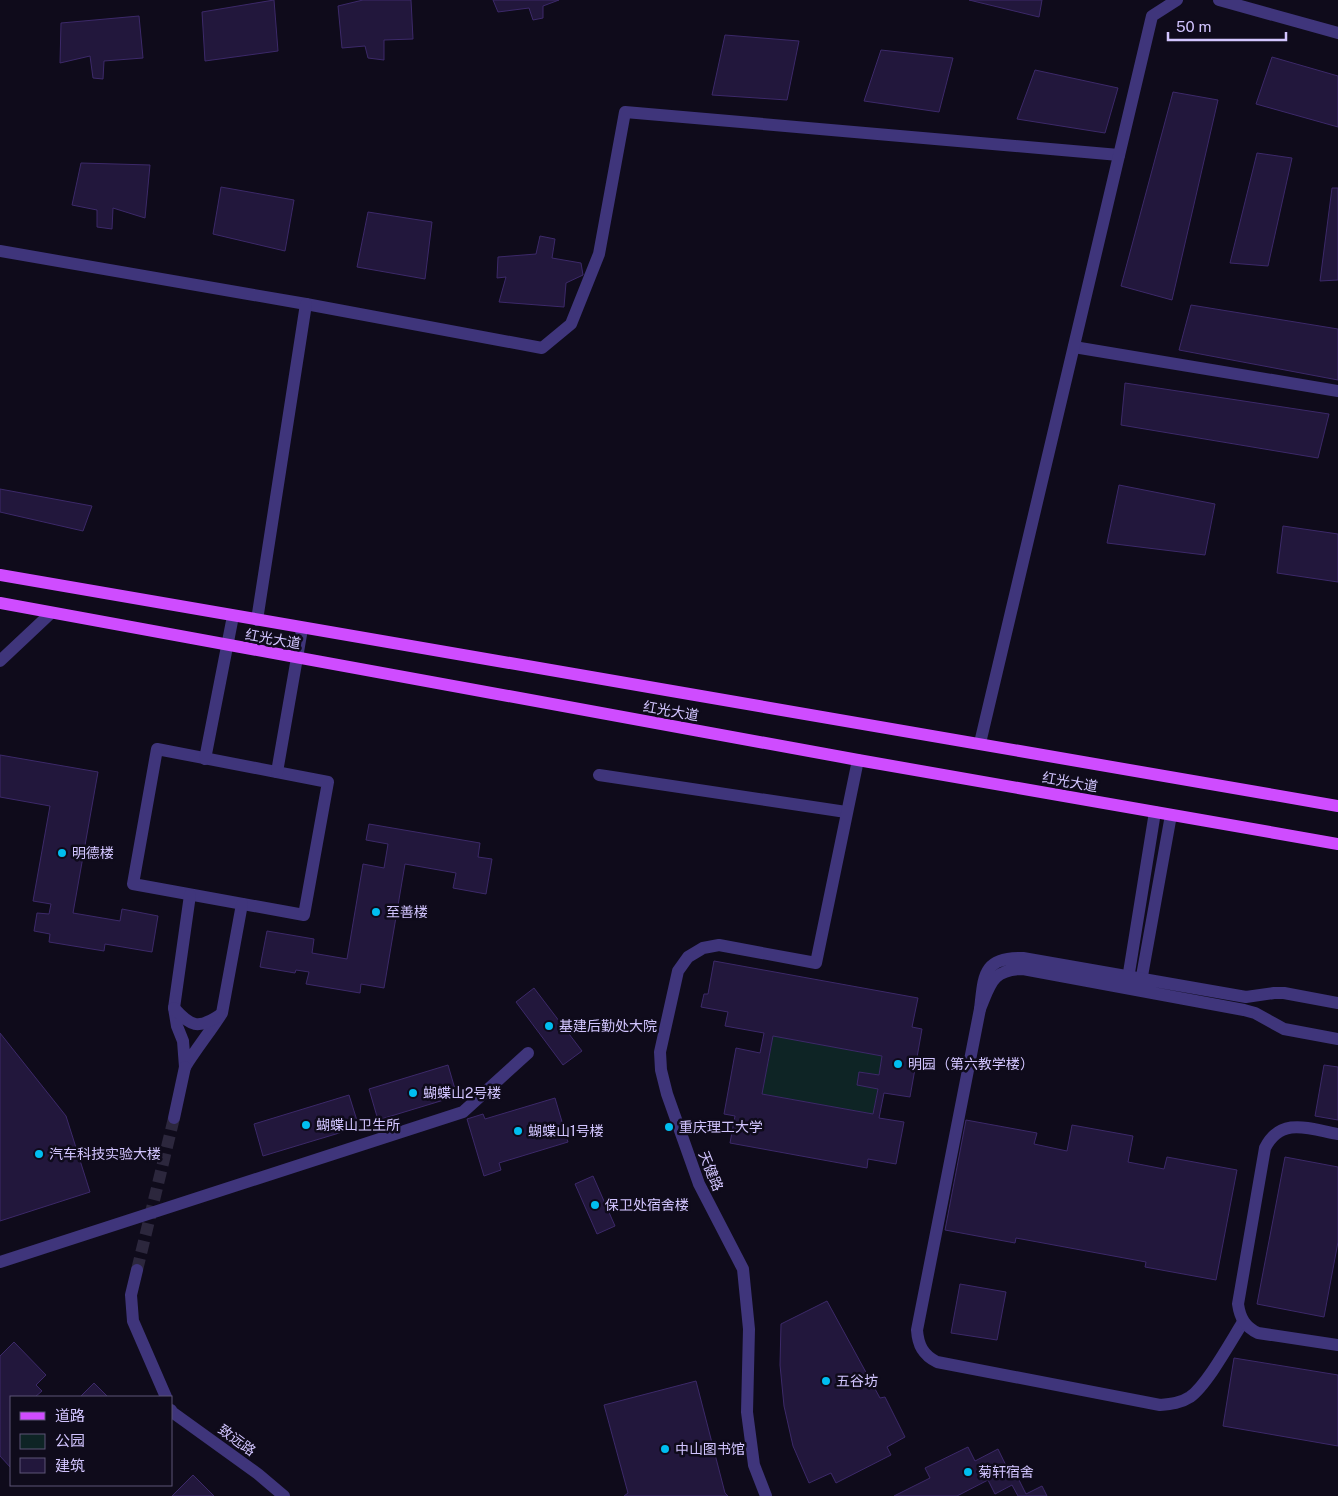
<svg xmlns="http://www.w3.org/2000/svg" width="1338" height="1496" viewBox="0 0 1338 1496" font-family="'Public Sans','Noto Sans SC',sans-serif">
<rect width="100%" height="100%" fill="#0f0b1b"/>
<path fill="#0e2425" d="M 773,1036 L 882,1056 L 879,1075 L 860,1072 L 857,1084 L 878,1089 L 873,1114 L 762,1094 Z"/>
<g fill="#22173c" stroke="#3c2969" fill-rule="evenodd">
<path d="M 274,0 L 278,51 L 205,61 L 202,12 Z"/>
<path d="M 363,0 L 411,0 L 413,39 L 384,40 L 384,60 L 368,58 L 365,46 L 342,48 L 338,6 Z"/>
<path d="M 493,0 L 559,0 L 543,6 L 543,18 L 533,20 L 529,8 L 498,12 Z"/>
<path d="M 969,0 L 1042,0 L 1039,17 Z"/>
<path d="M 139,16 L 143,58 L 104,61 L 103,79 L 93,78 L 90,56 L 60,63 L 61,23 Z"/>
<path d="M 725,35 L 799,41 L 787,100 L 712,95 Z"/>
<path d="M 881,50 L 953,58 L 939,112 L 864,101 Z"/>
<path d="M 1272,57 L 1338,76 L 1338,127 L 1256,104 Z"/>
<path d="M 1035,70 L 1118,88 L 1105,133 L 1017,119 Z"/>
<path d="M 1173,92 L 1218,100 L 1172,300 L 1121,286 Z"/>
<path d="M 1257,153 L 1292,158 L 1268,266 L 1230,263 Z"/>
<path d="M 81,163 L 150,165 L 145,218 L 113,208 L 112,229 L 97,227 L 97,210 L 72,205 Z"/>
<path d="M 221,187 L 294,200 L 285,251 L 213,234 Z"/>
<path d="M 1332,188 L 1338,188 L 1338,280 L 1320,281 Z"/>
<path d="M 368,212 L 432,222 L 425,279 L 357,267 Z"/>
<path d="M 540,236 L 555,239 L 552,258 L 581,263 L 583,275 L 566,283 L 564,307 L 499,302 L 506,277 L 497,278 L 498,257 L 536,254 Z"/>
<path d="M 1191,305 L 1338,329 L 1338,380 L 1179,350 Z"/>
<path d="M 1125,383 L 1329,414 L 1318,458 L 1121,425 Z"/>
<path d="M 1119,485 L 1215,504 L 1205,555 L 1107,543 Z"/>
<path d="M 0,489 L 92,506 L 83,531 L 0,512 Z"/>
<path d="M 1283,526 L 1338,534 L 1338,582 L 1277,573 Z"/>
<path d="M 0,755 L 98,772 L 73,913 L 120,921 L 122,909 L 158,916 L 152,952 L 105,944 L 104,951 L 49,942 L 50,934 L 34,931 L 37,913 L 49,914 L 51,904 L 33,901 L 50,806 L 0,797 Z"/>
<path d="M 369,824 L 480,843 L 478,857 L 492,859 L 486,894 L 453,888 L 456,873 L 405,864 L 384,988 L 361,984 L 360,993 L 306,984 L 309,972 L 296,970 L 295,973 L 260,967 L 267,931 L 314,939 L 312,953 L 347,959 L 363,864 L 384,868 L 388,844 L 366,840 Z"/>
<path d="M 714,961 L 918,998 L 912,1027 L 922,1029 L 910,1097 L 884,1093 L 879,1118 L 904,1122 L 896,1164 L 868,1159 L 867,1168 L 730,1143 L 735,1116 L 724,1114 L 736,1048 L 760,1053 L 764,1033 L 725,1026 L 728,1012 L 701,1007 L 704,994 L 708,994 ZM 773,1036 L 882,1056 L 879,1075 L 859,1072 L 857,1085 L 878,1089 L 873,1114 L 762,1094 Z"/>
<path d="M 534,988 L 582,1051 L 563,1065 L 516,1002 Z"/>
<path d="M 0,1033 L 66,1116 L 90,1192 L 0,1221 Z"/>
<path d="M 448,1065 L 457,1096 L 378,1120 L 369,1089 Z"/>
<path d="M 1324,1065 L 1338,1067 L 1338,1120 L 1315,1116 Z"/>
<path d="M 349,1095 L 359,1127 L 263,1156 L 254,1124 Z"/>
<path d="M 555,1098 L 568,1142 L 499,1163 L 501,1170 L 484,1176 L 467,1119 L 483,1114 L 485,1119 Z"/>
<path d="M 966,1120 L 1037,1133 L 1034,1144 L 1067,1151 L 1072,1125 L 1133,1136 L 1128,1162 L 1164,1169 L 1167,1157 L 1237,1170 L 1216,1280 L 1145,1267 L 1146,1262 L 1016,1238 L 1015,1243 L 945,1230 Z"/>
<path d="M 1285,1157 L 1338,1167 L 1338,1242 L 1324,1317 L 1257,1304 Z"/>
<path d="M 593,1176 L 615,1226 L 597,1234 L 575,1184 Z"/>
<path d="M 960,1284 L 1006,1292 L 997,1340 L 951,1333 Z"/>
<path d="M 827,1301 L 880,1398 L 885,1397 L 905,1437 L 887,1447 L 891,1455 L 836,1483 L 831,1473 L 809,1483 L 793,1446 L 784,1406 L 780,1365 L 781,1324 Z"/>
<path d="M 14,1342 L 46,1375 L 36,1385 L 42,1391 L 35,1397 L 11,1397 L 11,1468 L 0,1456 L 0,1356 Z"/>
<path d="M 1234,1358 L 1338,1375 L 1338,1446 L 1223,1426 Z"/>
<path d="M 696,1381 L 725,1493 L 728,1496 L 624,1496 L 628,1493 L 604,1405 Z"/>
<path d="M 94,1383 L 108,1397 L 80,1397 Z"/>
<path d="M 968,1447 L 975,1461 L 998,1449 L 1012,1478 L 1017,1476 L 1026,1494 L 1042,1486 L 1047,1496 L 1018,1496 L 1012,1485 L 995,1494 L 988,1480 L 957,1496 L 894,1496 L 930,1478 L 925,1468 Z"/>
<path d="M 193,1475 L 214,1496 L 172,1496 Z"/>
</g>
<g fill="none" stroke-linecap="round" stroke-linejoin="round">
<path stroke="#2c273d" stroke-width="12" stroke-dasharray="12 6" stroke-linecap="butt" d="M 137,1270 L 174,1118"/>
<g stroke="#3f357b" stroke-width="12">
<path d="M 1219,0 L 1338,33"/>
<path d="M 0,251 L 306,304 L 542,348 L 571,324 L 599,254 L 625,112 L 1119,155"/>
<path d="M 1074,347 L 1338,391"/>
<path d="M 257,620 L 306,304"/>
<path d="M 0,661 L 51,613"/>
<path d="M 980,743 L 1152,16 L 1177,0"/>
<path d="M 157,749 L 328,782 L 304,915 L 133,884 Z"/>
<path d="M 205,759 L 233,616"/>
<path d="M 277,772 L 302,629"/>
<path d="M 599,775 L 846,812"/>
<path d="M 190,895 L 174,1008 L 177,1026 L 183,1041 L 185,1067 C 196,1049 210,1032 222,1013 L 242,904"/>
<path d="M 1127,985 L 1155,812"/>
<path d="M 1140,987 L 1171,815"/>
<path d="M 1338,1003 L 1284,993 L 1274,993 L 1246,997 L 1023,958 C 982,957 984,976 980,1009 C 990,985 992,969 1023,969 L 1244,1010 L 1255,1013 L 1284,1029 L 1338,1039"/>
<path d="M 174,1008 C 190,1026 198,1030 220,1015"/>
<path d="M 980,1009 L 917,1330 C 918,1345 923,1355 937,1362 L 1160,1405 C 1171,1404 1181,1403 1190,1397 C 1207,1385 1231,1341 1243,1322"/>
<path d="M 174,1118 L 185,1067"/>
<path d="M 1338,1134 C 1310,1129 1281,1116 1265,1148 L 1238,1304 C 1240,1318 1245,1327 1258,1333 L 1338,1345"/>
<path d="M 0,1262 L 463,1112 L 528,1053"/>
<path d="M 137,1270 L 131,1295 L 133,1321 L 166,1397"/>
<path d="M 171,1410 L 172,1412 L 258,1474 L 284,1496"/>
<path d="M 766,1496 L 754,1465 L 747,1412 L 749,1329 L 743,1269 L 699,1184 L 667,1094 L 661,1070 L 660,1052 L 678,971 L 688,957 L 703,948 L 719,945 L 816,963 L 858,760"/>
</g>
<g stroke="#cf4cff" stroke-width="12">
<path d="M 0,575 C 446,654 892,727 1338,806"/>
<path d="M 0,603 L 858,760 L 1338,844"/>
</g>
</g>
<g fill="#00bef0" stroke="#0f0b1b" stroke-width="2">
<circle cx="62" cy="853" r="5"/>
<circle cx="376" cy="912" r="5"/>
<circle cx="549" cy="1026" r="5"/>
<circle cx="898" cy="1064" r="5"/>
<circle cx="413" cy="1093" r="5"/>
<circle cx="306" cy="1125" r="5"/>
<circle cx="669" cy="1127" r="5"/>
<circle cx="518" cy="1131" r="5"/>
<circle cx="39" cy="1154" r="5"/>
<circle cx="595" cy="1205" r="5"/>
<circle cx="826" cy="1381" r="5"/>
<circle cx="665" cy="1449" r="5"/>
<circle cx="968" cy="1472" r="5"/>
</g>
<g text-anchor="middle" stroke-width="5" stroke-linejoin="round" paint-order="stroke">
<g font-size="14" fill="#d2c5ff" stroke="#0f0b1b">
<text transform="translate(273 639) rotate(10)" y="5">红光大道</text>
<text transform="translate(671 711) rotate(10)" y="5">红光大道</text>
<text transform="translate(1070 782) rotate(10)" y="5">红光大道</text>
<text transform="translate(711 1171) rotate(68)" y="5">天健路</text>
<text transform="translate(237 1440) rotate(36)" y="5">致远路</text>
</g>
<g font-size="14" fill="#d2c5ff" stroke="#0f0b1b" text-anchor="start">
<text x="72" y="858">明德楼</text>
<text x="386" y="917">至善楼</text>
<text x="559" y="1031">基建后勤处大院</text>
<text x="908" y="1069">明园（第六教学楼）</text>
<text x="423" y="1098">蝴蝶山2号楼</text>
<text x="316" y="1130">蝴蝶山卫生所</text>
<text x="679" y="1132">重庆理工大学</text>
<text x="528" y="1136">蝴蝶山1号楼</text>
<text x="49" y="1159">汽车科技实验大楼</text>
<text x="605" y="1210">保卫处宿舍楼</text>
<text x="836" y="1386">五谷坊</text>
<text x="675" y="1454">中山图书馆</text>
<text x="978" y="1477">菊轩宿舍</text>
</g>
</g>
<rect x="10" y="1396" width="162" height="90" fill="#0f0b1b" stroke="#5d5576"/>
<rect x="20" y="1412" width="25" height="8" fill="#cf4cff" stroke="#5d5576"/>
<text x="55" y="1421" font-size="15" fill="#d2c5ff">道路</text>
<rect x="20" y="1434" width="25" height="15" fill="#0e2425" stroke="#5d5576"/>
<text x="55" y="1446" font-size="15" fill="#d2c5ff">公园</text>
<rect x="20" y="1458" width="25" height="15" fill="#22173c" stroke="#5d5576"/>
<text x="55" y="1471" font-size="15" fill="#d2c5ff">建筑</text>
<path d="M1168 32v8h118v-8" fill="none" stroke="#d2c5ff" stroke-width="2.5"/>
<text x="1176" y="32" font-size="15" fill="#d2c5ff" stroke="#0f0b1b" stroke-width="4" paint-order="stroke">50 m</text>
</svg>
